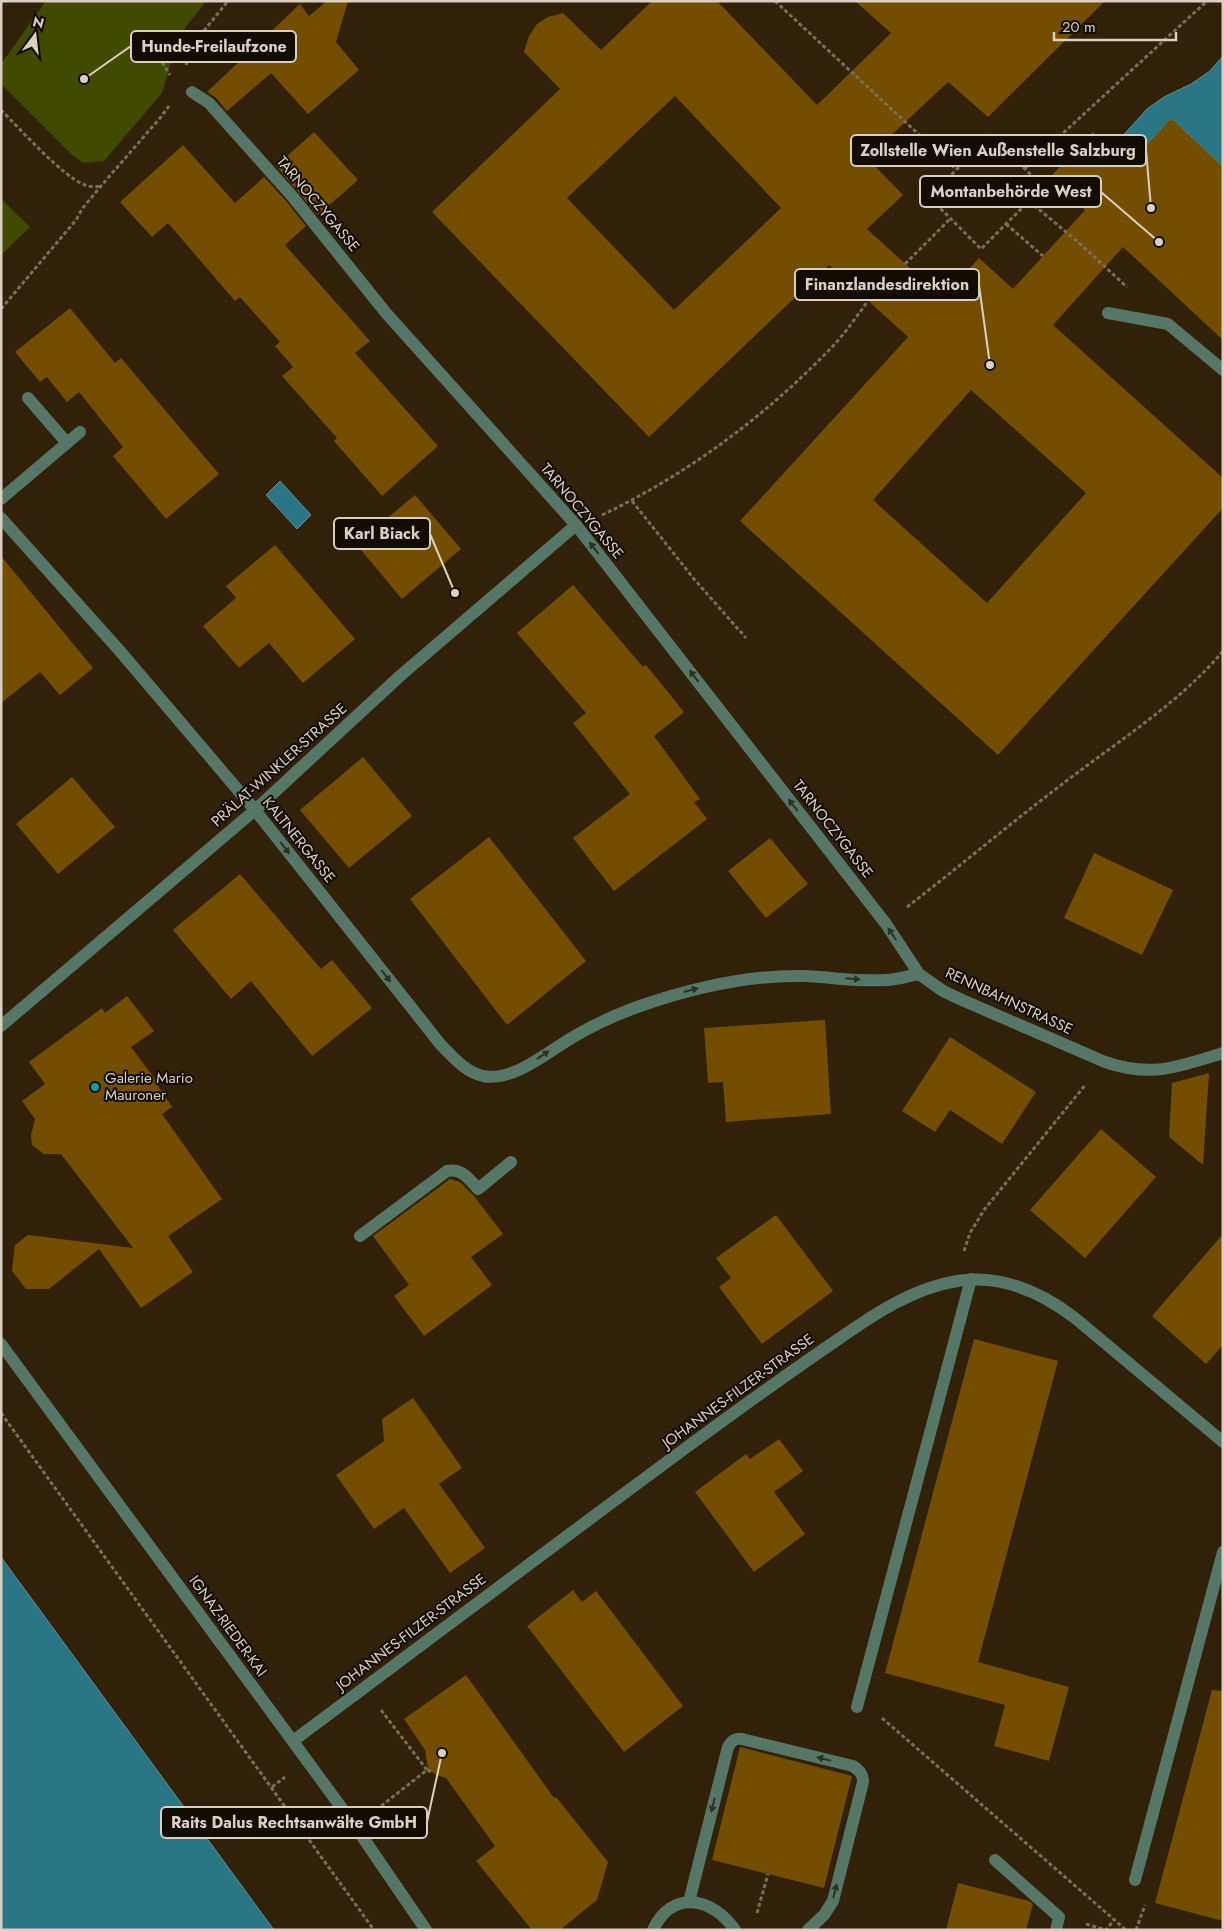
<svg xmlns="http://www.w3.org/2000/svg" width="1224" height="1931" viewBox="0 0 1224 1931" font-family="Jost,sans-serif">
<rect width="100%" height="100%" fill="#302108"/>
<g fill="#404b00">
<path d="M 46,1 L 206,1 L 179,36 L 162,93 L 104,161 L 83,163 L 71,154 L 1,84 L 1,64 Z"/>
<path d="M 1,199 L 30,227 L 1,255 Z"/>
</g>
<g fill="#2a7684" stroke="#5f9197">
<path d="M 1223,56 L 1223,167 L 1171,118 L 1129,165 L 1111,149 L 1147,109 L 1164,97 L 1191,84 L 1210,71 Z"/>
<path d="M 280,481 L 311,515 L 297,529 L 266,495 Z"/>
<path d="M 1,1557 L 274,1930 L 1,1930 Z"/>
</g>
<g fill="#744e00" fill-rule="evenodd">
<path d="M 327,1 L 348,1 L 336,42 L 359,70 L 308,114 L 271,73 L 227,111 L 215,97 L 207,92 L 300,4 L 309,16 Z"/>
<path d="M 652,1 L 717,1 L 817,105 L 891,33 L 855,1 L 1105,1 L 988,117 L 948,82 L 867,158 L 903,195 L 867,229 L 943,298 L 979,258 L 1013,289 L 1085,210 L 1050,177 L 1093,132 L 1129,165 L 1171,118 L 1223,167 L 1223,340 L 1123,247 L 1053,325 L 1223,478 L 1223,508 L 998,755 L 740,521 L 908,337 L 829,265 L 649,437 L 432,212 L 560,89 L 524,52 L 529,36 L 537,24 L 548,17 L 563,13 L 601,50 ZM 675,96 L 781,208 L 674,310 L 567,198 ZM 971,390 L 1086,493 L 987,603 L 873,500 Z"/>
<path d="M 314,132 L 358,180 L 318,215 L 276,166 Z"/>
<path d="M 183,145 L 235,203 L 264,177 L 286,201 L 306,226 L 285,245 L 370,341 L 355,353 L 438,446 L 382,496 L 334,441 L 337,438 L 282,376 L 293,367 L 275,346 L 280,342 L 240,297 L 235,301 L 168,223 L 152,237 L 120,202 Z"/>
<path d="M 70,308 L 115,363 L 121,358 L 219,474 L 166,519 L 113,456 L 123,447 L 79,392 L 67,402 L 47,377 L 40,382 L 15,352 Z"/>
<path d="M 415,495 L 461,549 L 402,599 L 356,544 Z"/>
<path d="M 275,545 L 355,639 L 303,683 L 269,643 L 239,668 L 203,626 L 236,598 L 226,586 Z"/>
<path d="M 1,556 L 93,668 L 60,695 L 40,672 L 1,703 Z"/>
<path d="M 573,585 L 643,667 L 646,665 L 684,712 L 654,736 L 700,799 L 694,802 L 707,819 L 614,891 L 573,838 L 630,794 L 573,723 L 586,713 L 517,633 Z"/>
<path d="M 363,757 L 412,816 L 349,868 L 300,810 Z"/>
<path d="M 72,777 L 115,827 L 58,874 L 16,824 Z"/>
<path d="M 489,837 L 586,961 L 507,1025 L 410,899 Z"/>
<path d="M 770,838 L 808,884 L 766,918 L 728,871 Z"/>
<path d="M 1094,853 L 1173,890 L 1142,955 L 1064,918 Z"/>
<path d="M 240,874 L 321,969 L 332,960 L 372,1008 L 312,1056 L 251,981 L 231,999 L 173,930 Z"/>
<path d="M 127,996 L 154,1031 L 131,1047 L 157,1082 L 156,1083 L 172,1107 L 162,1114 L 222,1199 L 168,1236 L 193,1272 L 141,1308 L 99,1249 L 49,1289 L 26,1289 L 12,1271 L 15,1245 L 28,1235 L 133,1248 L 61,1154 L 44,1154 L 32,1145 L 31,1135 L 35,1119 L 22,1101 L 45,1084 L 29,1062 L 102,1008 L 105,1013 Z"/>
<path d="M 825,1020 L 831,1114 L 726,1122 L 723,1082 L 708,1083 L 704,1028 Z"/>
<path d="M 950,1037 L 1036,1092 L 1002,1144 L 950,1110 L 935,1132 L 902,1111 Z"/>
<path d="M 1209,1073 L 1203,1165 L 1169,1137 L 1172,1083 Z"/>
<path d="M 1101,1129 L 1156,1177 L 1085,1258 L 1030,1210 Z"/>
<path d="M 450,1179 L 460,1182 L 474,1196 L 503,1234 L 471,1257 L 492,1285 L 424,1336 L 394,1296 L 409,1285 L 373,1236 Z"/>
<path d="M 776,1215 L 833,1291 L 762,1344 L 719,1287 L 731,1278 L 716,1258 Z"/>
<path d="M 1223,1234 L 1223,1345 L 1206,1364 L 1152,1316 Z"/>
<path d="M 974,1339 L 1058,1361 L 978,1662 L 1069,1687 L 1049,1761 L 994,1746 L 1005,1705 L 885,1673 Z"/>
<path d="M 413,1398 L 462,1468 L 439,1484 L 485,1548 L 450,1573 L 404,1508 L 374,1529 L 336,1475 L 384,1441 L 382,1419 Z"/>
<path d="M 779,1439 L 803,1471 L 774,1492 L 805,1534 L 754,1572 L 695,1492 L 746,1454 L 750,1459 Z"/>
<path d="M 573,1590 L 582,1602 L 596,1591 L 683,1706 L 624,1752 L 527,1626 Z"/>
<path d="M 466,1675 L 554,1798 L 556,1797 L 608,1862 L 597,1900 L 560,1930 L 532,1930 L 476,1861 L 495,1846 L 446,1778 L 436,1775 L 428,1769 L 425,1750 L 404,1719 Z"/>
<path d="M 1212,1690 L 1223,1691 L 1223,1921 L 1155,1903 Z"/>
<path d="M 740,1747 L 852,1776 L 824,1888 L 712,1860 Z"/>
<path d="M 958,1883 L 1029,1901 L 1033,1904 L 1026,1930 L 946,1930 Z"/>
</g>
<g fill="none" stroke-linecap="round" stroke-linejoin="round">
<g stroke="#7a6e59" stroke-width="3" stroke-dasharray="4 2.5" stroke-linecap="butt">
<path d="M 775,1 L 956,169"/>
<path d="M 166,31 L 160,59 L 170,75"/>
<path d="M 186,65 L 194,43 L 228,1"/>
<path d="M 1,110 C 20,129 63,177 85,185 C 90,187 96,187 101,186"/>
<path d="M 991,135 L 1043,187 L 981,249 L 929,197 Z"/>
<path d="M 1025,168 L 1207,1"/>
<path d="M 1029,201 L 1078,242 L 1127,287"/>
<path d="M 1006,224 L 1043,256"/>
<path d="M 905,264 L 951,218"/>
<path d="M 1,309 L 76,220 L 82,209 L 101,186 L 160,118 L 169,106"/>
<path d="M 632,501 L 694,579 L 746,638"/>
<path d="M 602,515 C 688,474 767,415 833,346 C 846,332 857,316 868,301"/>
<path d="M 907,907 C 964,863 1019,816 1077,773 C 1126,736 1183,699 1223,651"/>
<path d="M 964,1251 L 970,1233 L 984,1210 L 1086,1084"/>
<path d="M 1,1413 L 374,1930"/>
<path d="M 381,1710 L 427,1770"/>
<path d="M 882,1718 L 1126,1930"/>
<path d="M 272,1787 L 285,1777"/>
<path d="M 376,1810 L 427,1770 L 432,1772"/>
<path d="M 757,1913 L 768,1874"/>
<path d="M 1086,1924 L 1106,1930 L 1114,1920"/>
<path d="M 1136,1930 L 1145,1905"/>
</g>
<g stroke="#567667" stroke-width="12">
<path d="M 192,92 L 209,103 L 292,196 L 386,313 L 576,525 L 886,924 L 919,974 L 943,991 L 962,1000 L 1105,1062 C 1152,1078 1177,1067 1223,1053"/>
<path d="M 1108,313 L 1168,324 L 1223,370"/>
<path d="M 28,398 L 67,443"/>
<path d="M 1,499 L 80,432"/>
<path d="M 1,518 L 119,650 L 255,810 L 441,1045 C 454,1058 465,1072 483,1076 C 515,1082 548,1051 575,1036 C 595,1024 618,1014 640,1006 C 692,988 748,975 803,976 C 831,977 858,982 886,980 C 897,980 908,976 919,974"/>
<path d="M 1,1026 L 255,810 L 400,676 L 576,525"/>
<path d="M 360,1236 L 447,1171 C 462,1168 469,1179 478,1189 L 511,1162"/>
<path d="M 1,1344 L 355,1826 L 426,1930"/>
<path d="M 857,1707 L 971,1279"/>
<path d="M 293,1741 C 433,1637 572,1531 713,1428 C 749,1402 786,1375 824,1349 C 865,1321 907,1289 957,1281 C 1000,1274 1041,1292 1075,1318 L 1223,1442"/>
<path d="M 995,1860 L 1059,1917 L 1056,1930"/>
<path d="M 1135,1880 L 1223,1552"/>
<path d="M 689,1902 L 728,1747 C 732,1741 734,1738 742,1739 L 853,1766 C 860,1771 863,1774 863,1782 L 833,1901 L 824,1915 L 808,1930"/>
<path d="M 653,1930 C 672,1889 712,1897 735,1930"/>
</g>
</g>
<defs><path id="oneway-solid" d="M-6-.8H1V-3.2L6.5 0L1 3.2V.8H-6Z" transform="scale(1.25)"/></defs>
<g fill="#2a3126">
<use href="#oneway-solid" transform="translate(594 548) rotate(-128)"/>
<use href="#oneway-solid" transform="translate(694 676) rotate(-128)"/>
<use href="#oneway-solid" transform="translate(793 805) rotate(-128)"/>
<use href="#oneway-solid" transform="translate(285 848) rotate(52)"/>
<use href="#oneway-solid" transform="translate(892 934) rotate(-124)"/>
<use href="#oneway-solid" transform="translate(386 976) rotate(52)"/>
<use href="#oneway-solid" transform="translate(853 979) rotate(5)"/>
<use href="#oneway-solid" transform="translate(691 990) rotate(-15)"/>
<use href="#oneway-solid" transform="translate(543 1055) rotate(-34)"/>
<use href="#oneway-solid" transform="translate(824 1759) rotate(-166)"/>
<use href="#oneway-solid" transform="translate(713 1805) rotate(104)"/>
<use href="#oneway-solid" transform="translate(835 1891) rotate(-76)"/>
</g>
<circle fill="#0f9aa8" stroke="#120c03" stroke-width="2" cx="95" cy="1087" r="5"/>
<g text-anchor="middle" stroke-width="4" stroke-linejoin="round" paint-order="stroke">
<g font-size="15" fill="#dad0c2" stroke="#120c03">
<text transform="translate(318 204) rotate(50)" y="5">TARNOCZYGASSE</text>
<text transform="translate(582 511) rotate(50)" y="5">TARNOCZYGASSE</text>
<text transform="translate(279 765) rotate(-42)" y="5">PRÄLAT-WINKLER-STRASSE</text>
<text transform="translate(833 829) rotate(52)" y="5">TARNOCZYGASSE</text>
<text transform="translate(299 840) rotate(51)" y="5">KALTNERGASSE</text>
<text transform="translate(1009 1001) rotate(25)" y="5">RENNBAHNSTRASSE</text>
<text transform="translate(738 1391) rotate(-36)" y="5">JOHANNES-FILZER-STRASSE</text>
<text transform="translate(228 1626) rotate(54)" y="5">IGNAZ-RIEDER-KAI</text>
<text transform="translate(411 1632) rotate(-37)" y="5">JOHANNES-FILZER-STRASSE</text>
</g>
<g font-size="15" fill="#dad0c2" stroke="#120c03" text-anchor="start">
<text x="105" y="1083">Galerie Mario<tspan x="105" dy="17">Mauroner</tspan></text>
</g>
</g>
<path fill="none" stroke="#dad0c2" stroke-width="2" d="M84 79L131 46M1151 208L1146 150M1159 242L1101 192M990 365L979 285M455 593L430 534M442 1753L427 1822"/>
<g fill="#dad0c2" stroke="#120c03" stroke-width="2">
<circle cx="84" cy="79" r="5"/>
<circle cx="1151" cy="208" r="5"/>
<circle cx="1159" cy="242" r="5"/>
<circle cx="990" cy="365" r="5"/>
<circle cx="455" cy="593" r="5"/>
<circle cx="442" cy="1753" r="5"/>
</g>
<g fill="#120c03" stroke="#dad0c2" stroke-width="2">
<rect x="131" y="31" width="165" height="31" rx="5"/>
<rect x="851" y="135" width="295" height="31" rx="5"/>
<rect x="920" y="176" width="181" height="31" rx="5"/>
<rect x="795" y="269" width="184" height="31" rx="5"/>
<rect x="334" y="518" width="96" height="31" rx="5"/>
<rect x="161" y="1807" width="266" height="31" rx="5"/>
</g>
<g font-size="16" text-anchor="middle" font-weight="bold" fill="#dad0c2">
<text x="214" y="52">Hunde-Freilaufzone</text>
<text x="998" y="156">Zollstelle Wien Außenstelle Salzburg</text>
<text x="1011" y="197">Montanbehörde West</text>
<text x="887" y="290">Finanzlandesdirektion</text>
<text x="382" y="539">Karl Biack</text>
<text x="294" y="1828">Raits Dalus Rechtsanwälte GmbH</text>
</g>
<rect width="1224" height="1931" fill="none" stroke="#dad0c2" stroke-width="5"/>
<g transform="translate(35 35) rotate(15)" stroke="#120c03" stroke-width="4" paint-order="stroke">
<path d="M0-4L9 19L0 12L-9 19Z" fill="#dad0c2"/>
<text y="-8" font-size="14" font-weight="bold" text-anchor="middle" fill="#dad0c2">N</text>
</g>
<path d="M1054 32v8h122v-8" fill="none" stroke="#dad0c2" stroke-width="2.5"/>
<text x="1062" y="32" font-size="15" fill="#dad0c2" stroke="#120c03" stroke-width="4" paint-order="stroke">20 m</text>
</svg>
